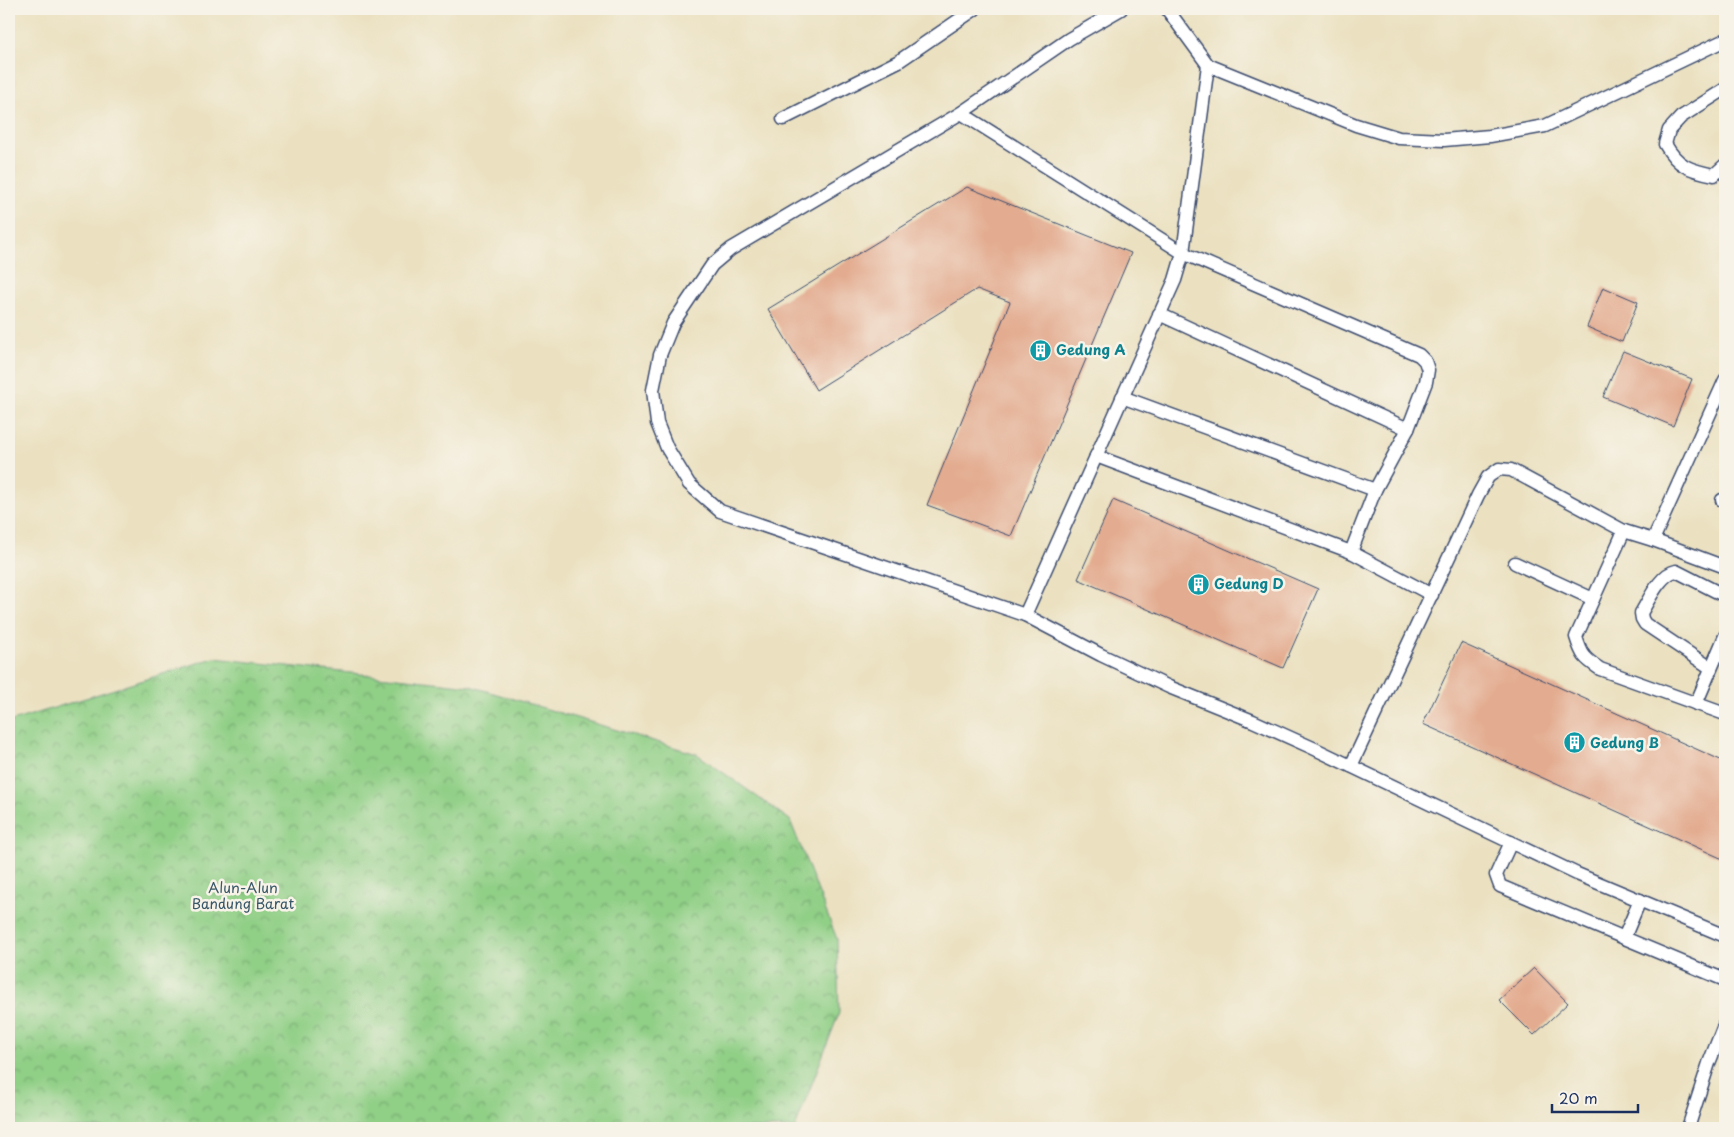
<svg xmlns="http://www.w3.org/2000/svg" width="1734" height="1137" viewBox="0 0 1734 1137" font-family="'Playpen Sans',sans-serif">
<defs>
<pattern id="park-crowns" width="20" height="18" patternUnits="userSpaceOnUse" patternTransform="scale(1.25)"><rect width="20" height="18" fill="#90cf86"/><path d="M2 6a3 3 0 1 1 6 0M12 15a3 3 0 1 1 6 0" fill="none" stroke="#75a871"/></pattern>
</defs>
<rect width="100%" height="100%" fill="#f7f3e8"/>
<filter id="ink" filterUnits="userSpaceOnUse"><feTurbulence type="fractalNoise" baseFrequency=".02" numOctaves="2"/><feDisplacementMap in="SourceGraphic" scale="10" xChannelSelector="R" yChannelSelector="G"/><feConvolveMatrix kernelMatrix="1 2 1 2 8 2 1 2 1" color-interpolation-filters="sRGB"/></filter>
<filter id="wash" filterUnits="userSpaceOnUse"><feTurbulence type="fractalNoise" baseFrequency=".0096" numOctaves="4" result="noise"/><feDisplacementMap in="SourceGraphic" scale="20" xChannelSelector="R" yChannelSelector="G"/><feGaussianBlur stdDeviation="1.12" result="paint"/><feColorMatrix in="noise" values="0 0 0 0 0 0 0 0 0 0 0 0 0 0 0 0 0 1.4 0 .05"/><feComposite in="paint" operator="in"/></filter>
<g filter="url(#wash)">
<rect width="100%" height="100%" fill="#ebe1c1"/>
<path fill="url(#park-crowns)" stroke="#567f72" d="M 214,658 L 470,686 L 697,754 L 790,820 L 837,939 L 839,1013 L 795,1128 L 9,1128 L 9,722 Z"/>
<g id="blocks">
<g fill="#e3ac90">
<path d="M 967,187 L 1131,253 L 1011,536 L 927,505 L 1010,302 L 977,289 L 816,390 L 768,309 Z"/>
<path d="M 1603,287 L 1638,302 L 1622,342 L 1587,327 Z"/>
<path d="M 1623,351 L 1692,379 L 1673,426 L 1603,397 Z"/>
<path d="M 1113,500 L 1318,589 L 1283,668 L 1078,579 Z"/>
<path d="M 1461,643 L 1725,762 L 1725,860 L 1423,724 Z"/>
<path d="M 1534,968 L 1568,1003 L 1534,1035 L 1499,1000 Z"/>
</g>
</g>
</g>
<g filter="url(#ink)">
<use href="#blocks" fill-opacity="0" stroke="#3a4a6d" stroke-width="1"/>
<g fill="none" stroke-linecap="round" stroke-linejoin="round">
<defs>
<g id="service">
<path d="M 1121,9 L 1069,39 L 961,113 L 731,249 L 712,265 L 673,323 L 660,355 L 653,390 L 657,423 L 667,448 L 689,484 L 720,511 L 1025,615 L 1175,280 L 1183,253 L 1208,65"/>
<path d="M 1167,9 L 1208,65 L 1356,125 L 1399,138 L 1444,140 L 1490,136 L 1545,126 L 1725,40"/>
<path d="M 1725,89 L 1681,117 L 1669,130 L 1665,144 C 1678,167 1690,170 1714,175 L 1725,165"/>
<path d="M 961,113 L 1183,253 L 1419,355 L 1425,361 L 1428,370 L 1426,382 L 1408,429 L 1375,490 L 1351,552 L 1432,595"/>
<path d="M 783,119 L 899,61 L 975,9"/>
<path d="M 1159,314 L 1408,429"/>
<path d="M 1122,397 L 1375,490"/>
<path d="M 1096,456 L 1351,552"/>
<path d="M 1722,500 L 1725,501"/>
<path d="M 1624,531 L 1576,637 C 1582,656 1584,658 1600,669 L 1725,714"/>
<path d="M 1653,540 L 1725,380"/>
<path d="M 1515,563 L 1593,599"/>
<path d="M 1025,615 L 1101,655 L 1169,687 L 1253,721 L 1313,748 L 1577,874 L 1725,936"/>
<path d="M 1711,668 L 1645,624 L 1642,619 L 1641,613 C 1649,600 1660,574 1676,571 L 1725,596"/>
<path d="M 1696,704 L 1725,636"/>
<path d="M 1351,766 L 1478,495 L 1488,477 L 1499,469 L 1511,470 L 1624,531 L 1653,540 L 1725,567"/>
<path d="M 1511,842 L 1496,875 L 1500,886 L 1725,980"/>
<path d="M 1624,938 L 1640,900"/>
<path d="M 1688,1128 L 1709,1063 L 1725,1023"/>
</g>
</defs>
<use href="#service" stroke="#3a4a6d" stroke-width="15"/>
<use href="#service" stroke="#fff" stroke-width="12"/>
</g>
</g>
<defs>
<symbol id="building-disc" viewBox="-11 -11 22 22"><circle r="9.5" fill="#0f9aa8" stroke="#f7f3e8"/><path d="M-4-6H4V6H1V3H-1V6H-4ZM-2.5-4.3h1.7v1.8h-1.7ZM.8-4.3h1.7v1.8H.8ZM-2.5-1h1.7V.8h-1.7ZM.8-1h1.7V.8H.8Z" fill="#fff"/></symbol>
</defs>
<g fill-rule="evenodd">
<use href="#building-disc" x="1028" y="338" width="25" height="25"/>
<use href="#building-disc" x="1186" y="572" width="25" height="25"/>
<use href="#building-disc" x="1562" y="730" width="25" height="25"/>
</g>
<g text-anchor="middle" stroke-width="5" stroke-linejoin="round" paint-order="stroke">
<g font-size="14" font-weight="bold" fill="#0d838f" stroke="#f7f3e8" text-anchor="start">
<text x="1056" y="355">Gedung A</text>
<text x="1214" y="589">Gedung D</text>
<text x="1590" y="748">Gedung B</text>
</g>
<g font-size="14" fill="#385768" stroke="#f7f3e8">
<text x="243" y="893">Alun-Alun<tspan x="243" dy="16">Bandung Barat</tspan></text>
</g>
</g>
<rect width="1734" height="1137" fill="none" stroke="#f7f3e8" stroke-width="30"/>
<path d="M1552 1104v8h86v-8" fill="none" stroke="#1b2f5e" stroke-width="2.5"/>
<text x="1559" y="1104" font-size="15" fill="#1b2f5e" stroke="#f7f3e8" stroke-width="4" paint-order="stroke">20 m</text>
</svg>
